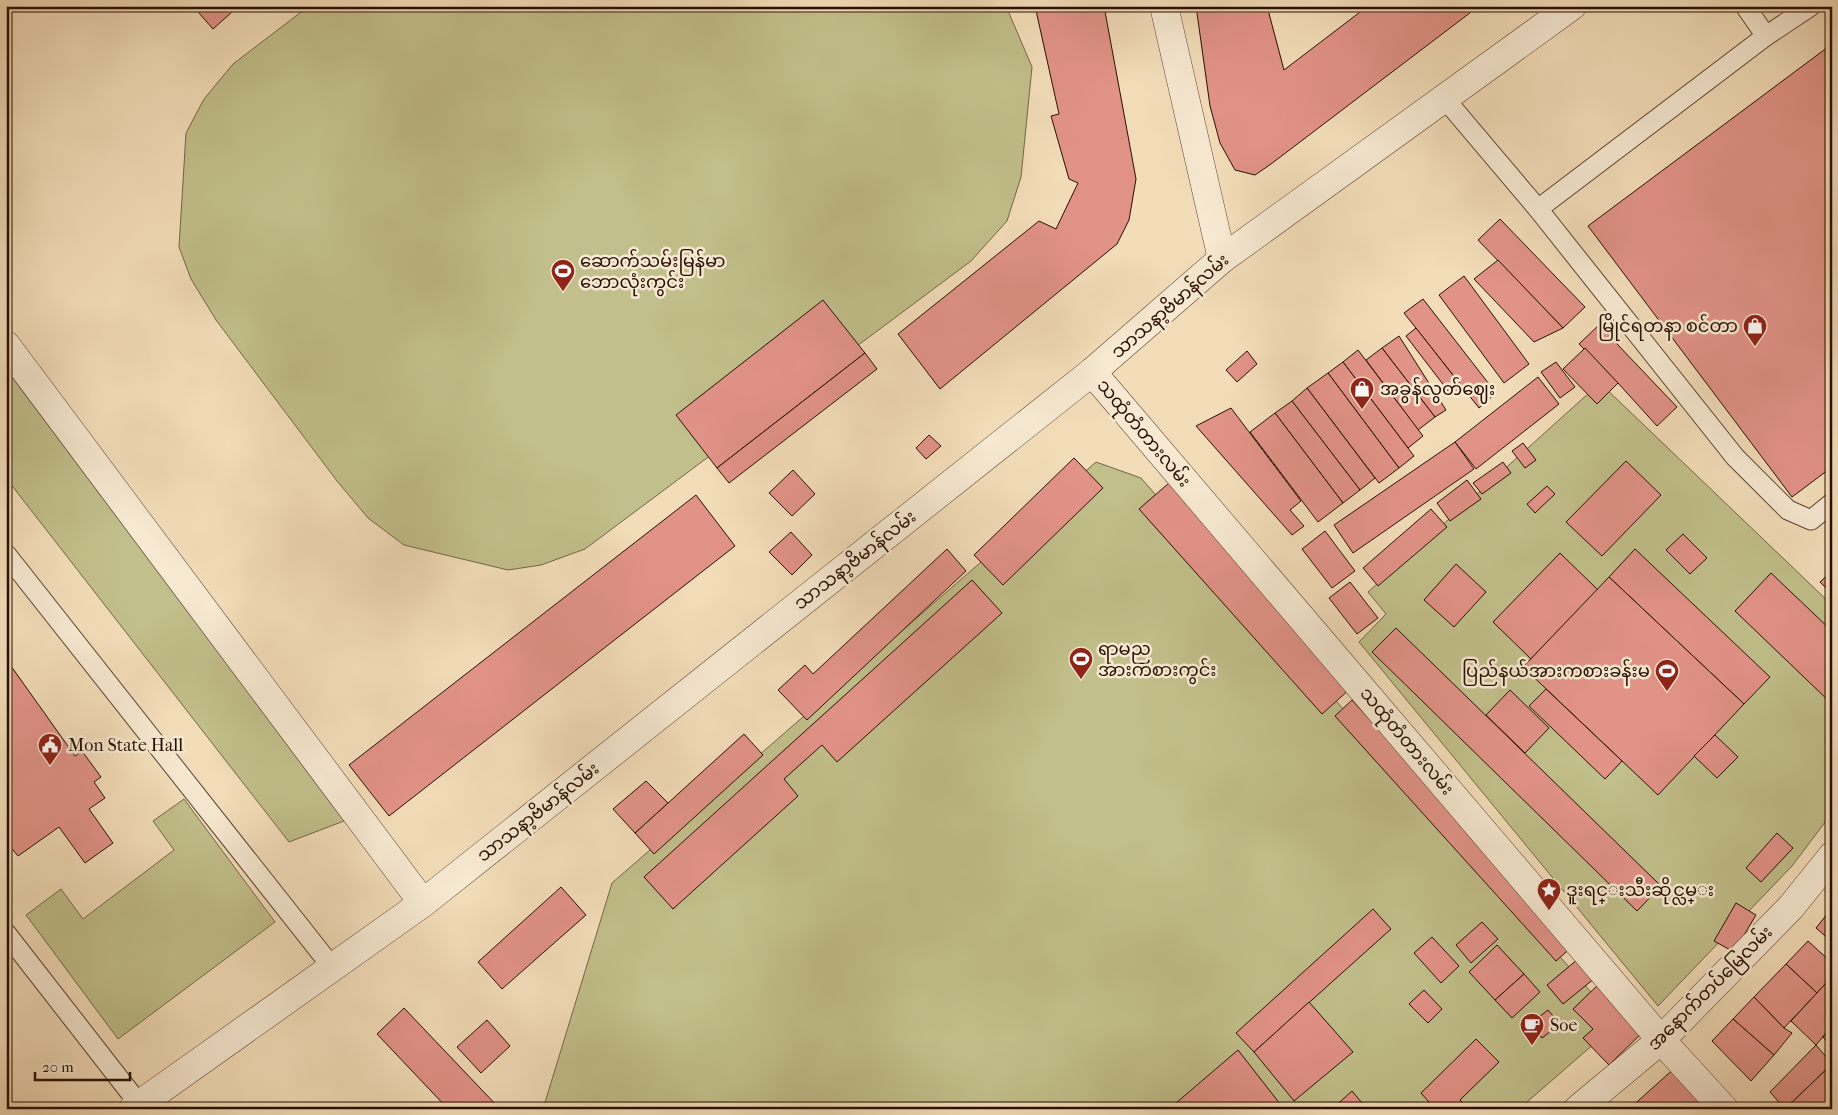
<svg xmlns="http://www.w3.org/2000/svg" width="1838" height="1115" viewBox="0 0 1838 1115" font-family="'IM FELL French Canon','Noto Sans Myanmar',serif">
<rect width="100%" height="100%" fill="#f3ddb9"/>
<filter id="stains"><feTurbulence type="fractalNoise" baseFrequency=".004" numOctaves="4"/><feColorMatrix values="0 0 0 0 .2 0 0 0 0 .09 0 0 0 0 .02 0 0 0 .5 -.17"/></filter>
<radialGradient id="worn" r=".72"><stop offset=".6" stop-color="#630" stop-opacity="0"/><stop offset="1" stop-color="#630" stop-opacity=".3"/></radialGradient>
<g fill="#c1bf8b" stroke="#746746">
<path d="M 309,6 L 1006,6 L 1032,67 L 1021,177 L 1007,221 L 971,261 L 585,549 L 541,565 L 508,570 L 404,545 L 368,518 L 337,481 L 216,320 L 191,279 L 179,247 L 186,133 L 204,99 L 233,64 Z"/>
<path d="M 6,369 L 344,821 L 289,842 L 6,478 Z"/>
<path d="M 1600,383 L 1832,605 L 1832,813 L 1792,866 L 1658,1006 L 1359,642 L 1386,614 L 1368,592 Z"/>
<path d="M 1096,462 L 1141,478 L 1618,1023 L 1519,1109 L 543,1109 L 612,883 Z"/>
<path d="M 184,799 L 275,922 L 118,1039 L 26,915 L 61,889 L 83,919 L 174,850 L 153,821 Z"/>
</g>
<g fill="#e29388" stroke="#280f01">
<path d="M 207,6 L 227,6 L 232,12 L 213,29 L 199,13 Z"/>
<path d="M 1035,6 L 1104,6 L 1136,179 L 1129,220 L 1117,244 L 940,389 L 898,334 L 1039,221 L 1056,229 L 1078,183 L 1069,179 L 1051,116 L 1059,114 Z"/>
<path d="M 1196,6 L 1267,6 L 1284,70 L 1368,6 L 1479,6 L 1271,164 L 1255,175 L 1235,170 L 1220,143 L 1210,106 Z"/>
<path d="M 1832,44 L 1832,467 L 1792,497 L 1588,226 Z"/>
<path d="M 1500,219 L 1585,307 L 1563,328 L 1478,240 Z"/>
<path d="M 1498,260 L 1563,328 L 1534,342 L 1474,279 Z"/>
<path d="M 1464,276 L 1529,364 L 1504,383 L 1439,295 Z"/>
<path d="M 1423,299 L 1496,393 L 1479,408 L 1404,313 Z"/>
<path d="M 823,300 L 865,353 L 717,468 L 676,415 Z"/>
<path d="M 1599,325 L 1677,407 L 1657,426 L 1618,383 L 1579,344 Z"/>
<path d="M 1416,328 L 1463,388 L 1452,396 L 1406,336 Z"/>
<path d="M 1399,336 L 1446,410 L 1435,417 L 1382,348 Z"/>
<path d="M 1382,348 L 1435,417 L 1418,430 L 1366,360 Z"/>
<path d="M 1585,348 L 1618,383 L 1597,404 L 1563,369 Z"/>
<path d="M 1358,350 L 1423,436 L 1408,448 L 1343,362 Z"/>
<path d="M 1247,351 L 1257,364 L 1237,382 L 1226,370 Z"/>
<path d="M 865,353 L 877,369 L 729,483 L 717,468 Z"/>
<path d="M 1343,362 L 1414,456 L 1399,468 L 1328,373 Z"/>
<path d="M 1556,362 L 1575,387 L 1560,398 L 1541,372 Z"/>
<path d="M 1328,373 L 1399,468 L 1379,483 L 1307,388 Z"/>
<path d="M 1538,377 L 1559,404 L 1476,469 L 1455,442 Z"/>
<path d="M 1307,388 L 1375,478 L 1360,490 L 1292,401 Z"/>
<path d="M 1292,401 L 1360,490 L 1343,503 L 1275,413 Z"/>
<path d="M 1231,408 L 1301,501 L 1290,510 L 1304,526 L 1292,535 L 1196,426 Z"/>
<path d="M 1275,413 L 1343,503 L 1318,522 L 1250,432 Z"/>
<path d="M 929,435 L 941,446 L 926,459 L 916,448 Z"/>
<path d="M 1455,442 L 1474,469 L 1353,553 L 1334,525 Z"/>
<path d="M 1523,443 L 1536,460 L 1525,468 L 1512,451 Z"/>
<path d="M 1074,458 L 1103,488 L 1003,585 L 974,555 Z"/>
<path d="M 1626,461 L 1661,495 L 1602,556 L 1566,522 Z"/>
<path d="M 1503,462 L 1511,473 L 1482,494 L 1473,483 Z"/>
<path d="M 793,470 L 815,494 L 792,516 L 769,493 Z"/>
<path d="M 1467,480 L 1481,499 L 1450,521 L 1437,503 Z"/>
<path d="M 1169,483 L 1351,688 L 1322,714 L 1139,509 Z"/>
<path d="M 1547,486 L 1555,494 L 1535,513 L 1527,504 Z"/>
<path d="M 696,495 L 735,546 L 389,816 L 349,765 Z"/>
<path d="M 1431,509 L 1447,527 L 1378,586 L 1363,568 Z"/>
<path d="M 1325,531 L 1355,571 L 1332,588 L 1302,549 Z"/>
<path d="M 791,532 L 812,555 L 792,575 L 769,552 Z"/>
<path d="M 1683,534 L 1707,558 L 1690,574 L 1666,550 Z"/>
<path d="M 947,549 L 966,571 L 807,720 L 778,690 L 805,665 L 813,674 Z"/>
<path d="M 1635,549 L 1770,677 L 1744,704 L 1609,577 Z"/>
<path d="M 1560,553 L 1598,590 L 1531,659 L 1493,622 Z"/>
<path d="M 1456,564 L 1486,592 L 1454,627 L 1424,600 Z"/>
<path d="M 1832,571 L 1832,594 L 1820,582 Z"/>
<path d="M 1771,573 L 1832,631 L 1832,704 L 1735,611 Z"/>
<path d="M 1609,577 L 1744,704 L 1658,795 L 1523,667 Z"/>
<path d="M 972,580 L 1002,613 L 837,762 L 822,745 L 784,779 L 798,796 L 673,909 L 644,877 Z"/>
<path d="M 1350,582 L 1378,618 L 1357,634 L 1329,598 Z"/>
<path d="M 1396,628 L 1661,886 L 1637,911 L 1372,652 Z"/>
<path d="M 6,659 L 75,756 L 82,751 L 101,777 L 94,782 L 105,798 L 89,809 L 113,843 L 85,863 L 59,827 L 18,856 L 9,845 L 6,847 Z"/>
<path d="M 1546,689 L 1622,761 L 1605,779 L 1529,706 Z"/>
<path d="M 1510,690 L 1549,728 L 1525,753 L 1486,715 Z"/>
<path d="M 1352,700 L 1574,945 L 1556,961 L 1335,716 Z"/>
<path d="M 744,734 L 763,755 L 654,854 L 635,833 Z"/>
<path d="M 1715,735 L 1738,757 L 1717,778 L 1694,756 Z"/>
<path d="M 646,781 L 668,803 L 635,833 L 613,809 Z"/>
<path d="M 1777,833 L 1793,848 L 1761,882 L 1746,868 Z"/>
<path d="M 561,887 L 586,915 L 502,989 L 478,962 Z"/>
<path d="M 1736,903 L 1756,915 L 1734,952 L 1714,941 Z"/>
<path d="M 1832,908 L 1832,940 L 1831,941 L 1816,928 Z"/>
<path d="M 1373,909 L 1391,929 L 1254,1052 L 1236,1033 Z"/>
<path d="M 1482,922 L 1498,939 L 1471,963 L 1456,945 Z"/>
<path d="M 1432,937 L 1459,966 L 1441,983 L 1414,953 Z"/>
<path d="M 1808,941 L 1832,963 L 1832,977 L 1817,993 L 1786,964 Z"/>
<path d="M 1497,945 L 1524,974 L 1495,1000 L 1469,972 Z"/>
<path d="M 1578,959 L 1595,978 L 1563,1004 L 1547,985 Z"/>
<path d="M 1786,964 L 1817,993 L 1784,1028 L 1754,997 Z"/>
<path d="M 1524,974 L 1540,992 L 1512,1018 L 1495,1000 Z"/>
<path d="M 1602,981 L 1647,1028 L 1609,1065 L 1583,1038 L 1593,1029 L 1573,1009 Z"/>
<path d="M 1828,981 L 1832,984 L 1832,1026 L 1816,1045 L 1791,1021 Z"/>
<path d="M 1424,990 L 1442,1009 L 1428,1023 L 1409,1004 Z"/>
<path d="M 1754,997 L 1784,1028 L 1792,1033 L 1774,1055 L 1733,1019 Z"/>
<path d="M 1309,1002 L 1353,1052 L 1294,1101 L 1254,1052 Z"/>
<path d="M 404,1008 L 500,1109 L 448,1109 L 377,1034 Z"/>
<path d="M 1548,1010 L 1560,1024 L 1542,1038 L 1530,1024 Z"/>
<path d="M 1733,1019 L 1774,1055 L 1751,1081 L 1712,1041 Z"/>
<path d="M 487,1020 L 510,1046 L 481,1073 L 457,1047 Z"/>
<path d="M 1832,1026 L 1832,1048 L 1823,1037 Z"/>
<path d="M 1476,1039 L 1499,1062 L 1460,1100 L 1469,1109 L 1435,1109 L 1421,1093 Z"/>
<path d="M 1816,1045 L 1832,1064 L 1785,1109 L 1770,1092 Z"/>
<path d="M 1238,1050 L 1284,1109 L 1169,1109 Z"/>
<path d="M 1832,1064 L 1832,1106 L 1829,1109 L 1785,1109 Z"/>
<path d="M 1677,1066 L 1714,1109 L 1629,1109 Z"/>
<path d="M 1352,1091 L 1367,1109 L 1332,1109 Z"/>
</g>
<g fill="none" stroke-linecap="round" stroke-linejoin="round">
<defs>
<g id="service">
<path d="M 1745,6 L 1766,36"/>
<path d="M 1445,99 L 1538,209 L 1735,457 L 1788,510 L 1811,520 L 1832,503"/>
<path d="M 1538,209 L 1766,36 L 1811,6"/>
<path d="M 6,554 L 332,967"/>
<path d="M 6,933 L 139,1104"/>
</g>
<g id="minor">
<path d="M 1164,6 L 1222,259"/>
<path d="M 6,345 L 423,903"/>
<path d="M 1092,372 L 1661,1040 L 1724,1109"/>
<path d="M 133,1109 L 423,903 L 1092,372 L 1222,259 L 1572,6"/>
<path d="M 1578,1109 L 1661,1040 L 1791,907 L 1832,856"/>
</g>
</defs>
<use href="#service" stroke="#5b422f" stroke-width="21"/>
<use href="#minor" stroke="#5b422f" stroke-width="29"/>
<use href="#service" stroke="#f7e9d2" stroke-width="19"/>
<use href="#minor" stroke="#f7e9d2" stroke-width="28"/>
</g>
<defs>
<symbol id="stadium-pin" viewBox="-11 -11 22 30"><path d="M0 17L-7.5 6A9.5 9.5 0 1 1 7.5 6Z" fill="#8f2418" stroke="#f7e9d2"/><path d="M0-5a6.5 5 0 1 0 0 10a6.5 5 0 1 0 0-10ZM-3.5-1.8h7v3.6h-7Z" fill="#fff"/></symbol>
<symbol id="shop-pin" viewBox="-11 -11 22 30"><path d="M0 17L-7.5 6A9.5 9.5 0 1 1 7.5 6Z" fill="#8f2418" stroke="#f7e9d2"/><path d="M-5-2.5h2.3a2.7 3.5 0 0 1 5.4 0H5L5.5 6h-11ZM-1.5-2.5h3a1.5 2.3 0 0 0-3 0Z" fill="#fff"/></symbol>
<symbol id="civic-pin" viewBox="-11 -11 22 30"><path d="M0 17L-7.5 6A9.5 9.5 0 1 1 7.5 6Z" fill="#8f2418" stroke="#f7e9d2"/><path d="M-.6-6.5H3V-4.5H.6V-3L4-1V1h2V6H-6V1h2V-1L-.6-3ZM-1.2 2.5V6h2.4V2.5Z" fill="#fff"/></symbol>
<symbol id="sight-pin" viewBox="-11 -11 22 30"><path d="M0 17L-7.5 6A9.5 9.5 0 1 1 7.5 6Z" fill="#8f2418" stroke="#f7e9d2"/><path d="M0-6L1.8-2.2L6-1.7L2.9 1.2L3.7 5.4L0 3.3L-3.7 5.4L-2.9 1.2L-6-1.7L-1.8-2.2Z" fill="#fff"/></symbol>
<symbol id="cafe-pin" viewBox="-11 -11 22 30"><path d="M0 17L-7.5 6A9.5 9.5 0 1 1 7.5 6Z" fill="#8f2418" stroke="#f7e9d2"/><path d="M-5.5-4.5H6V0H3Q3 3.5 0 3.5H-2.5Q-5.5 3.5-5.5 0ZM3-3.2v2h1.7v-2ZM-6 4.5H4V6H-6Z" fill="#fff"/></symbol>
</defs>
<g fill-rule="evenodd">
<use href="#stadium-pin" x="549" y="257" width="28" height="38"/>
<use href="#shop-pin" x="1741" y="312" width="28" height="38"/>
<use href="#shop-pin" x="1348" y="375" width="28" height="38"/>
<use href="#stadium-pin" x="1067" y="645" width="28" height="38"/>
<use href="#stadium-pin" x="1653" y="657" width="28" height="38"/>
<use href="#civic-pin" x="36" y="731" width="28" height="38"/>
<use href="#sight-pin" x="1535" y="876" width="28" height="38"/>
<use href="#cafe-pin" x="1518" y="1011" width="28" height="38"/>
</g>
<g text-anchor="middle" stroke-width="5" stroke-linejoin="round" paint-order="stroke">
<g font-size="18" fill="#280f01" stroke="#f7e9d2" text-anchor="start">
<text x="580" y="267">ဆောက်သမ်းမြန်မာ<tspan x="580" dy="21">ဘောလုံးကွင်း</tspan></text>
<text x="1738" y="332" text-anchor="end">မြိုင်ရတနာ စင်တာ</text>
<text x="1380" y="395">အခွန်လွတ်ဈေး</text>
<text x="1098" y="655">ရာမည<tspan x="1098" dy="21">အားကစားကွင်း</tspan></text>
<text x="1650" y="677" text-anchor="end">ပြည်နယ်အားကစားခန်းမ</text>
<text x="68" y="751">Mon State Hall</text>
<text x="1566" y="896">ဒူးရင္းသီးဆိုင္လမ္း</text>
<text x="1550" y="1031">Soe</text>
</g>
<g font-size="18" fill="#280f01" stroke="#f7e9d2">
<text transform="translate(1170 306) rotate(-41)" y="6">သာသနာ့ဗိမာန်လမ်း</text>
<text transform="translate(1144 433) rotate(50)" y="6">သထုံတံတားလမ်း</text>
<text transform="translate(855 560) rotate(-38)" y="6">သာသနာ့ဗိမာန်လမ်း</text>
<text transform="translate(1407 741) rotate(50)" y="6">သထုံတံတားလမ်း</text>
<text transform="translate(538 812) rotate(-38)" y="6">သာသနာ့ဗိမာန်လမ်း</text>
<text transform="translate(1710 988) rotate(-45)" y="6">အနောက်တပ်မြေလမ်း</text>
</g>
</g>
<rect width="1838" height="1115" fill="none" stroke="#f3ddb9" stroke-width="25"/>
<rect x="8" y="8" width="1823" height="1100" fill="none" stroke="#280f01" stroke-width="2.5"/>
<rect x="12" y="12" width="1813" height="1090" fill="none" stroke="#280f01"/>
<path d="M35 1072v8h95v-8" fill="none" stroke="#280f01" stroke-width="2.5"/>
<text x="42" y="1072" font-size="15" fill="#280f01" stroke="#f7e9d2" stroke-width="4" paint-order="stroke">20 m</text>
<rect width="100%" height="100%" filter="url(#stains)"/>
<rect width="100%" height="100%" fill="url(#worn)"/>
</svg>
